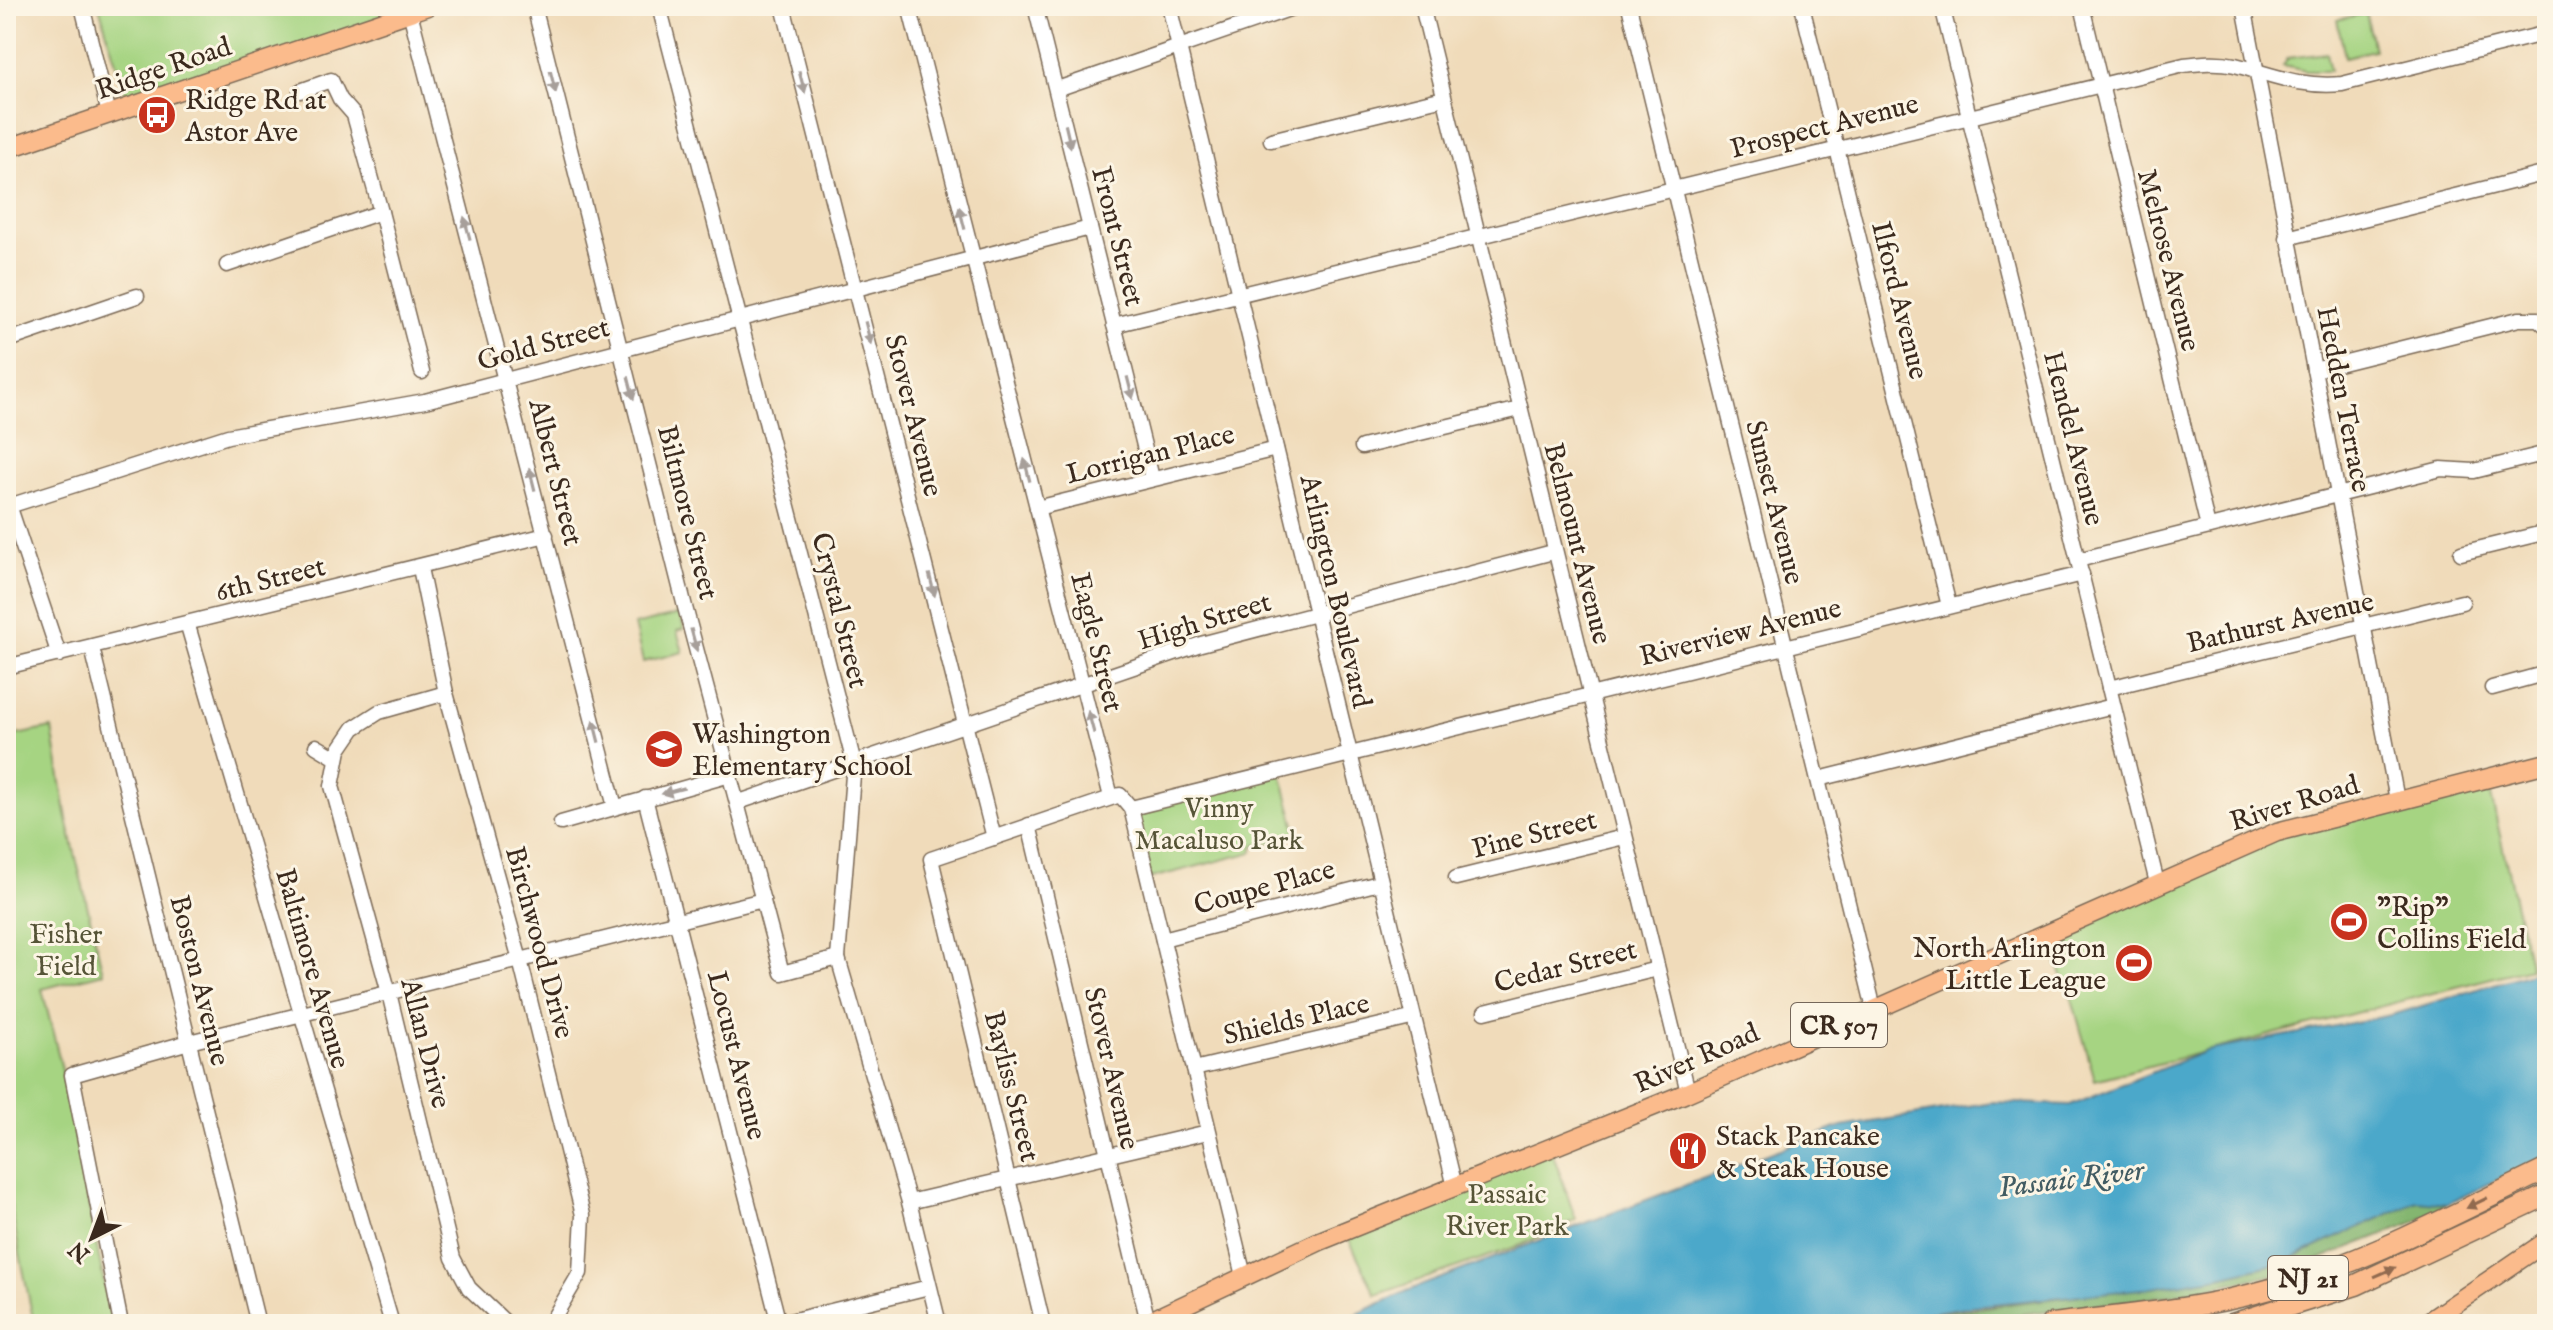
<svg xmlns="http://www.w3.org/2000/svg" width="2553" height="1330" viewBox="0 0 2553 1330" font-family="'IM FELL English',serif">
<rect width="100%" height="100%" fill="#fcf5e5"/>
<filter id="ink" filterUnits="userSpaceOnUse"><feTurbulence type="fractalNoise" baseFrequency=".0125" numOctaves="2"/><feDisplacementMap in="SourceGraphic" scale="16" xChannelSelector="R" yChannelSelector="G"/><feConvolveMatrix kernelMatrix="1 2 1 2 8 2 1 2 1" color-interpolation-filters="sRGB"/></filter>
<filter id="wash" filterUnits="userSpaceOnUse"><feTurbulence type="fractalNoise" baseFrequency=".006" numOctaves="4" result="noise"/><feDisplacementMap in="SourceGraphic" scale="32" xChannelSelector="R" yChannelSelector="G"/><feGaussianBlur stdDeviation="1.8" result="paint"/><feColorMatrix in="noise" values="0 0 0 0 0 0 0 0 0 0 0 0 0 0 0 0 0 1.4 0 .05"/><feComposite in="paint" operator="in"/></filter>
<g filter="url(#wash)">
<rect width="100%" height="100%" fill="#f0dbba"/>
<g fill="#a6d482" stroke="#707f50" stroke-width="2">
<path d="M 99,6 L 428,6 L 129,108 Z"/>
<path d="M 2366,13 L 2374,50 L 2345,57 L 2337,20 Z"/>
<path d="M 2326,53 L 2330,71 L 2306,71 L 2283,66 L 2288,58 Z"/>
<path d="M 680,614 L 684,629 L 677,631 L 683,652 L 643,662 L 634,625 Z"/>
<path d="M 52,728 L 67,819 L 103,973 L 42,989 L 62,1069 L 112,1324 L 34,1324 L 6,1183 L 6,737 Z"/>
<path d="M 1280,769 L 1298,836 L 1253,846 L 1253,852 L 1148,879 L 1131,808 Z"/>
<path d="M 2487,778 L 2530,968 L 2095,1080 L 2072,999 L 2045,934 L 2236,848 Z"/>
<path d="M 1551,1149 L 1576,1220 L 1521,1245 L 1376,1295 L 1345,1231 Z"/>
</g>
<path fill="#84b670" stroke="#607047" stroke-width="2" d="M 2431,1200 L 2447,1204 L 2417,1221 L 2284,1273 L 2165,1296 L 1945,1324 L 1854,1324 L 2220,1277 L 2283,1262 L 2417,1201 Z"/>
<path fill="#4ca8ca" stroke="#446974" stroke-width="2" d="M 2547,968 L 2547,1156 L 2447,1204 L 2417,1201 L 2283,1262 L 2220,1277 L 2152,1288 L 1973,1306 L 1854,1324 L 1336,1324 L 1407,1291 L 1836,1128 L 1992,1102 L 2070,1105 L 2206,1051 L 2392,1015 Z"/>
</g>
<g filter="url(#ink)">
<g fill="none" stroke-linecap="round" stroke-linejoin="round">
<defs>
<g id="minor">
<path d="M 82,6 L 109,114"/>
<path d="M 534,6 L 685,607 L 782,973 L 838,958"/>
<path d="M 659,6 L 854,763 L 838,958 L 909,1202 L 939,1324"/>
<path d="M 783,6 L 994,838"/>
<path d="M 909,6 L 1111,797"/>
<path d="M 1035,6 L 1152,478"/>
<path d="M 1169,6 L 1455,1187"/>
<path d="M 1422,6 L 1688,1092"/>
<path d="M 1629,6 L 1874,1009"/>
<path d="M 1802,6 L 1949,606"/>
<path d="M 1942,6 L 2157,883"/>
<path d="M 2082,6 L 2208,527"/>
<path d="M 2244,6 L 2397,800"/>
<path d="M 410,12 L 615,807"/>
<path d="M 1057,89 L 1298,6"/>
<path d="M 300,91 L 331,80 L 340,99 L 354,115 L 381,212"/>
<path d="M 1271,140 L 1444,98"/>
<path d="M 2287,238 L 2547,173"/>
<path d="M 227,265 L 381,212 L 422,372"/>
<path d="M 1114,325 L 2184,65 C 2200,63 2218,61 2235,65 C 2273,75 2301,88 2342,84 L 2547,33"/>
<path d="M 6,341 L 137,296"/>
<path d="M 2314,370 L 2519,319 L 2538,319 L 2547,327"/>
<path d="M 1362,447 L 1520,409"/>
<path d="M 6,496 L 59,655"/>
<path d="M 9,506 L 228,436 L 425,401 L 1090,228"/>
<path d="M 1037,508 L 1276,449"/>
<path d="M 2461,553 L 2547,532"/>
<path d="M 2078,560 L 2441,469 L 2474,471 L 2547,453"/>
<path d="M 420,568 L 446,693 L 520,960 L 583,1215 L 580,1273 L 550,1324"/>
<path d="M 188,626 L 392,1324"/>
<path d="M 92,648 L 258,1324"/>
<path d="M 6,667 L 546,535"/>
<path d="M 2109,688 L 2462,602"/>
<path d="M 2492,688 L 2547,673"/>
<path d="M 446,693 L 379,712 L 354,728 L 339,750 L 332,786 L 389,993 L 453,1258 L 469,1288 L 507,1324"/>
<path d="M 316,746 L 336,758"/>
<path d="M 1819,779 L 2113,706"/>
<path d="M 645,798 L 779,1324"/>
<path d="M 739,802 L 1201,644 L 1553,552"/>
<path d="M 1131,808 L 2082,574"/>
<path d="M 561,823 L 730,775"/>
<path d="M 1029,825 L 1148,1322"/>
<path d="M 1456,878 L 1624,837"/>
<path d="M 1163,939 L 1379,883"/>
<path d="M 1485,1012 L 1657,969"/>
<path d="M 1194,1069 L 1411,1018"/>
<path d="M 909,1202 L 1208,1132"/>
<path d="M 121,1324 L 72,1075 L 189,1042 L 763,900"/>
<path d="M 778,1324 L 929,1287"/>
<path d="M 1043,1324 L 931,859 L 1120,795 L 1131,808 L 1244,1276"/>
</g>
<g id="major">
<path d="M 6,149 L 428,6"/>
<path d="M 1144,1324 L 1320,1241 L 1684,1094 L 2277,832 L 2547,763"/>
<path d="M 2425,1324 L 2547,1241"/>
</g>
<g id="highway">
<path d="M 2051,1324 C 2123,1315 2197,1310 2267,1290 C 2365,1263 2456,1213 2547,1169"/>
<path d="M 2232,1324 L 2356,1285 L 2547,1195"/>
</g>
</defs>
<use href="#minor" stroke="#7a6855" stroke-width="17"/>
<use href="#major" stroke="#7a6855" stroke-width="21"/>
<use href="#highway" stroke="#7a6855" stroke-width="23"/>
<use href="#minor" stroke="#fff" stroke-width="14"/>
<use href="#major" stroke="#fbbb8c" stroke-width="18"/>
<use href="#highway" stroke="#fbbb8c" stroke-width="20"/>
</g>
<defs><path id="oneway-solid" d="M-6-.8H1V-3.2L6.5 0L1 3.2V.8H-6Z" transform="scale(2)"/></defs>
<g fill="#a79f9a">
<use href="#oneway-solid" transform="translate(553 82) rotate(76)"/>
<use href="#oneway-solid" transform="translate(802 82) rotate(75)"/>
<use href="#oneway-solid" transform="translate(1068 136) rotate(77)"/>
<use href="#oneway-solid" transform="translate(962 218) rotate(-104)"/>
<use href="#oneway-solid" transform="translate(467 228) rotate(-105)"/>
<use href="#oneway-solid" transform="translate(868 333) rotate(76)"/>
<use href="#oneway-solid" transform="translate(631 388) rotate(76)"/>
<use href="#oneway-solid" transform="translate(1130 388) rotate(76)"/>
<use href="#oneway-solid" transform="translate(1027 470) rotate(-104)"/>
<use href="#oneway-solid" transform="translate(532 479) rotate(-104)"/>
<use href="#oneway-solid" transform="translate(932 585) rotate(76)"/>
<use href="#oneway-solid" transform="translate(694 640) rotate(75)"/>
<use href="#oneway-solid" transform="translate(1091 722) rotate(-105)"/>
<use href="#oneway-solid" transform="translate(596 731) rotate(-104)"/>
<use href="#oneway-solid" transform="translate(673 791) rotate(165)"/>
</g>
<g fill="#916b50">
<use href="#oneway-solid" transform="translate(2477 1203) rotate(154)"/>
<use href="#oneway-solid" transform="translate(2385 1272) rotate(-24)"/>
</g>
</g>
<defs>
<symbol id="bus-disc" viewBox="-11 -11 22 22"><circle r="9.5" fill="#c8321e" stroke="#fcf5e5"/><path d="M-5-6H5V4H4V6H2V4H-2V6H-4V4H-5ZM-3.5-4V0h7V-4ZM-3.5 1.2v1.5H-2V1.2ZM2 1.2v1.5H3.5V1.2Z" fill="#fff"/></symbol>
<symbol id="school-disc" viewBox="-11 -11 22 22"><circle r="9.5" fill="#c8321e" stroke="#fcf5e5"/><path d="M0-5L7-2L0 1L-7-2ZM-4 1L0 2.5L4 1V4Q0 6-4 4Z" fill="#fff"/></symbol>
<symbol id="stadium-disc" viewBox="-11 -11 22 22"><circle r="9.5" fill="#c8321e" stroke="#fcf5e5"/><path d="M0-5a6.5 5 0 1 0 0 10a6.5 5 0 1 0 0-10ZM-3.5-1.8h7v3.6h-7Z" fill="#fff"/></symbol>
<symbol id="restaurant-disc" viewBox="-11 -11 22 22"><circle r="9.5" fill="#c8321e" stroke="#fcf5e5"/><path d="M-5-6h1v4h1v-4h1v4h1v-4h1v5L-1.5 .5V6h-2V.5L-5-1ZM5-6V6H3V1.5H1.5Q1.5-4 5-6Z" fill="#fff"/></symbol>
</defs>
<g fill-rule="evenodd">
<use href="#bus-disc" x="135" y="93" width="44" height="44"/>
<use href="#school-disc" x="642" y="727" width="44" height="44"/>
<use href="#stadium-disc" x="2327" y="900" width="44" height="44"/>
<use href="#stadium-disc" x="2112" y="941" width="44" height="44"/>
<use href="#restaurant-disc" x="1666" y="1129" width="44" height="44"/>
</g>
<g text-anchor="middle" stroke-width="6" stroke-linejoin="round" paint-order="stroke">
<g fill="#fcf5e5" stroke="#75675a" stroke-width="2">
<rect x="1791" y="1003" width="96" height="44" rx="6"/>
<rect x="2268" y="1256" width="80" height="44" rx="6"/>
</g>
<g font-size="26" font-weight="bold" fill="#3b2a1e">
<text x="1839" y="1034">CR 507</text>
<text x="2308" y="1287">NJ 21</text>
</g>
<g font-size="28" fill="#3b2a1e" stroke="#fcf5e5">
<text transform="translate(163 67) rotate(-19)" y="10">Ridge Road</text>
<text transform="translate(1824 125) rotate(-14)" y="10">Prospect Avenue</text>
<text transform="translate(1119 236) rotate(76)" y="10">Front Street</text>
<text transform="translate(2170 260) rotate(76)" y="10">Melrose Avenue</text>
<text transform="translate(1901 300) rotate(76)" y="10">Ilford Avenue</text>
<text transform="translate(543 343) rotate(-15)" y="10">Gold Street</text>
<text transform="translate(2345 399) rotate(79)" y="10">Hedden Terrace</text>
<text transform="translate(915 415) rotate(76)" y="10">Stover Avenue</text>
<text transform="translate(2075 438) rotate(76)" y="10">Hendel Avenue</text>
<text transform="translate(1150 453) rotate(-14)" y="10">Lorrigan Place</text>
<text transform="translate(557 472) rotate(76)" y="10">Albert Street</text>
<text transform="translate(1776 502) rotate(76)" y="10">Sunset Avenue</text>
<text transform="translate(689 512) rotate(76)" y="10">Biltmore Street</text>
<text transform="translate(1579 543) rotate(76)" y="10">Belmount Avenue</text>
<text transform="translate(270 578) rotate(-14)" y="10">6th Street</text>
<text transform="translate(1337 591) rotate(77)" y="10">Arlington Boulevard</text>
<text transform="translate(841 610) rotate(76)" y="10">Crystal Street</text>
<text transform="translate(1204 620) rotate(-17)" y="10">High Street</text>
<text transform="translate(2280 621) rotate(-13)" y="10">Bathurst Avenue</text>
<text transform="translate(1740 631) rotate(-14)" y="10">Riverview Avenue</text>
<text transform="translate(1098 642) rotate(76)" y="10">Eagle Street</text>
<text transform="translate(2294 802) rotate(-17)" y="10">River Road</text>
<text transform="translate(1534 833) rotate(-14)" y="10">Pine Street</text>
<text transform="translate(1264 886) rotate(-15)" y="10">Coupe Place</text>
<text transform="translate(541 942) rotate(75)" y="10">Birchwood Drive</text>
<text transform="translate(1565 965) rotate(-14)" y="10">Cedar Street</text>
<text transform="translate(314 968) rotate(74)" y="10">Baltimore Avenue</text>
<text transform="translate(201 980) rotate(76)" y="10">Boston Avenue</text>
<text transform="translate(1296 1018) rotate(-13)" y="10">Shields Place</text>
<text transform="translate(427 1043) rotate(76)" y="10">Allan Drive</text>
<text transform="translate(738 1055) rotate(76)" y="10">Locust Avenue</text>
<text transform="translate(1696 1057) rotate(-24)" y="10">River Road</text>
<text transform="translate(1113 1068) rotate(77)" y="10">Stover Avenue</text>
<text transform="translate(1013 1086) rotate(76)" y="10">Bayliss Street</text>
</g>
<g font-size="28" fill="#3b2a1e" stroke="#fcf5e5" text-anchor="start">
<text x="185" y="109">Ridge Rd at<tspan x="185" dy="32">Astor Ave</tspan></text>
<text x="692" y="743">Washington<tspan x="692" dy="32">Elementary School</tspan></text>
<text x="2377" y="916">"Rip"<tspan x="2377" dy="32">Collins Field</tspan></text>
<text x="2106" y="957" text-anchor="end">North Arlington<tspan x="2106" dy="32">Little League</tspan></text>
<text x="1716" y="1145">Stack Pancake<tspan x="1716" dy="32">&amp; Steak House</tspan></text>
</g>
<g font-size="28" fill="#565437" stroke="#fcf5e5">
<text x="1219" y="817">Vinny<tspan x="1219" dy="32">Macaluso Park</tspan></text>
<text x="66" y="943">Fisher<tspan x="66" dy="32">Field</tspan></text>
<text x="1507" y="1203">Passaic<tspan x="1507" dy="32">River Park</tspan></text>
</g>
<g font-size="30" font-style="italic" fill="#425c63" stroke="#fcf5e5">
<text transform="translate(2071 1178) rotate(-7)" y="10">Passaic River</text>
</g>
</g>
<rect width="2553" height="1330" fill="none" stroke="#fcf5e5" stroke-width="32"/>
<g transform="translate(92 1238) rotate(222)" stroke="#fcf5e5" stroke-width="6" paint-order="stroke">
<path d="M0-6L14 30L0 20L-14 30Z" fill="#3b2a1e"/>
<text y="-12" font-size="22" font-weight="bold" text-anchor="middle" fill="#3b2a1e">N</text>
</g>
</svg>
